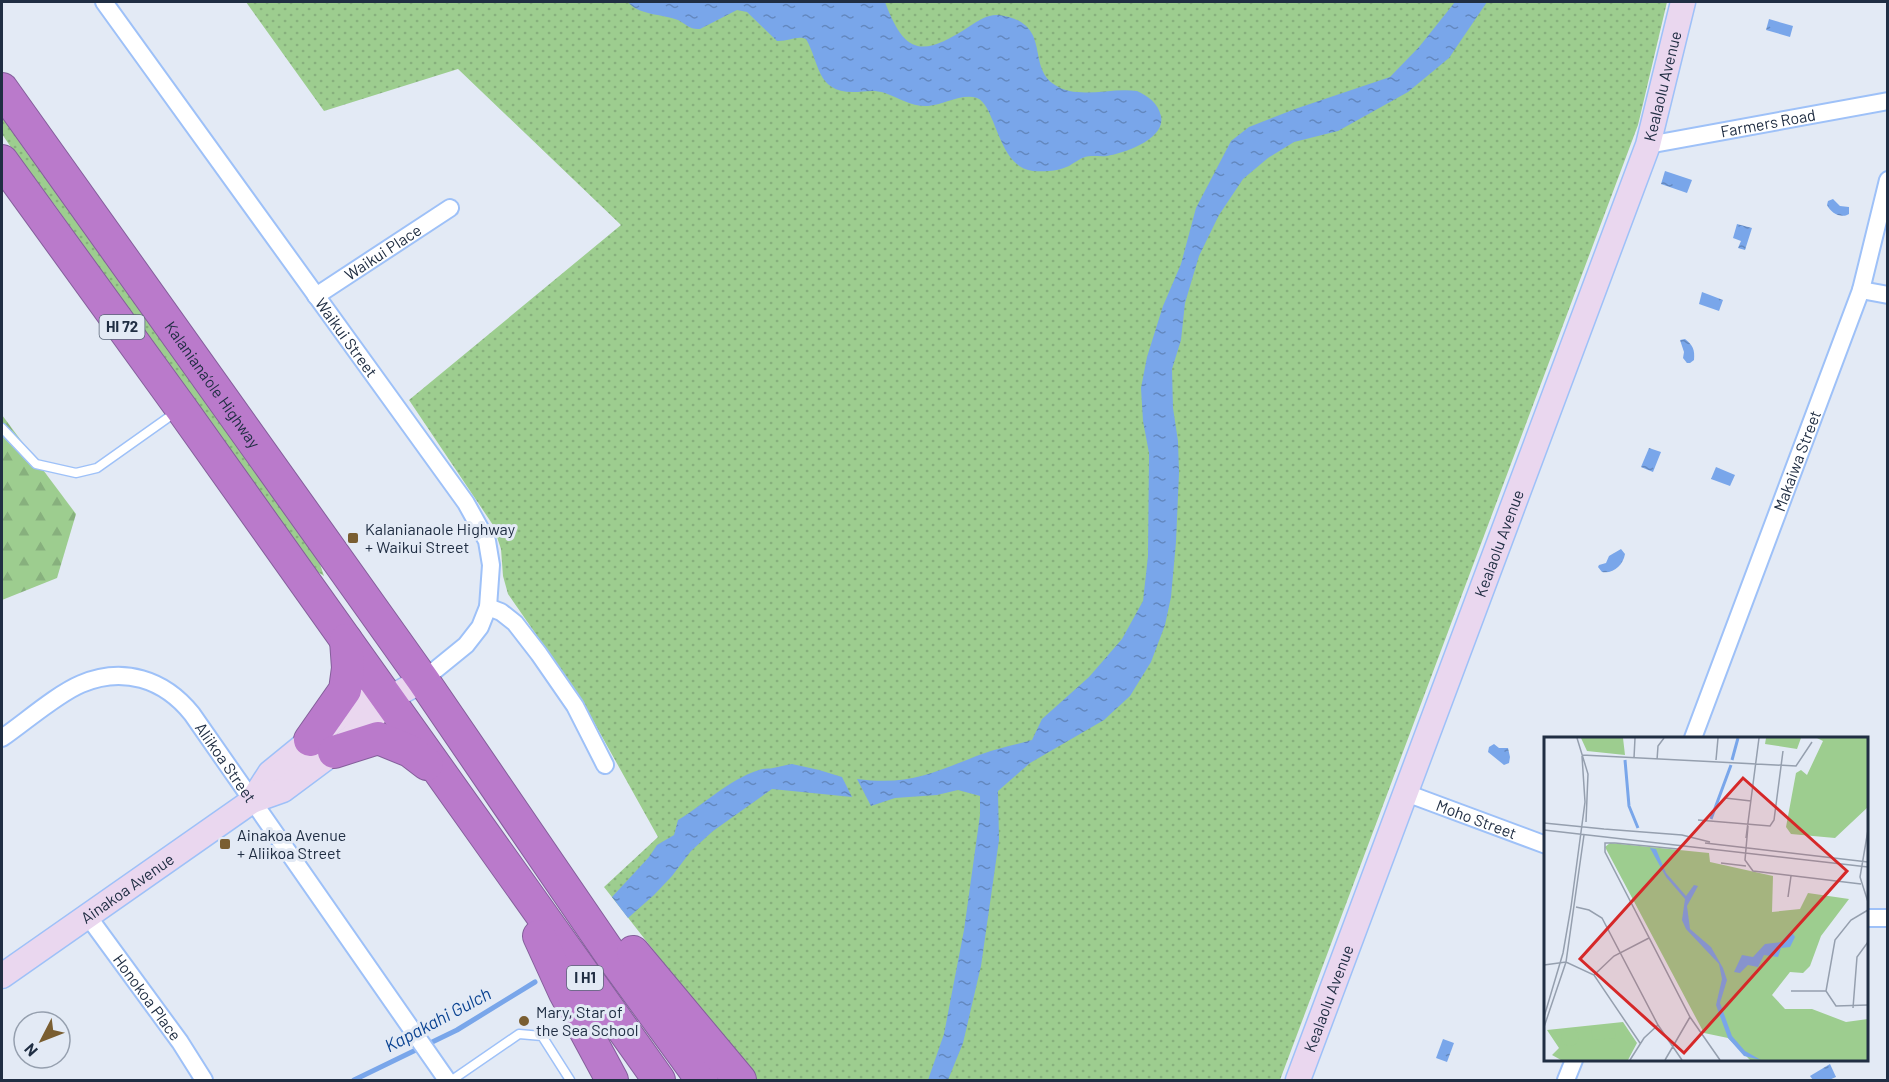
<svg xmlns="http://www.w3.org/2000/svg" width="1889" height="1082" viewBox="0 0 1889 1082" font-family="Barlow,sans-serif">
<defs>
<pattern id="green-dots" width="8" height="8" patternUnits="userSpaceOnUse" patternTransform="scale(1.5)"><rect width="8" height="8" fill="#9dcd8f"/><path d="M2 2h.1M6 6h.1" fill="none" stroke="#87b07d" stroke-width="1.8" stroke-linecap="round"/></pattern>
<pattern id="forest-firs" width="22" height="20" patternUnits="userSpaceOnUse" patternTransform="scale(1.5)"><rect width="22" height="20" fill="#9dcd8f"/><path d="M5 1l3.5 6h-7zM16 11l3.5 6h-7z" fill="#87b07d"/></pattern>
<pattern id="water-ripples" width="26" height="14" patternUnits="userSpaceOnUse" patternTransform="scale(1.5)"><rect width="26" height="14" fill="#79a6ea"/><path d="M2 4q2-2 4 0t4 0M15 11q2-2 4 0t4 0" fill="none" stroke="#6388bf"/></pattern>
</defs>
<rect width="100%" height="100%" fill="#e3eaf5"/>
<g fill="url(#green-dots)">
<path d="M 246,2 L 1667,2 L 1638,125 L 1280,1080 L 755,1080 L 604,887 L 658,837 L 581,699 L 508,594 L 503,576 L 501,549 L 493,525 L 409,400 L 621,225 L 458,69 L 324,111 Z"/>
<path d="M 2,116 L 29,156 L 47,174 L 319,561 L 324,576 L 315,570 L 295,545 L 54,204 L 31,177 L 2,134 Z"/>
</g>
<path fill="url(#forest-firs)" d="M 2,415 L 76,514 L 57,578 L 2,600 Z"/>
<g fill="url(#water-ripples)">
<path d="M 628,2 L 885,2 C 905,56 923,57 970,26 C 979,20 988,14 999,15 C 1054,23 1025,66 1055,85 C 1078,100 1111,87 1137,91 C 1148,96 1158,103 1161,116 C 1166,139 1125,153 1107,156 C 1100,157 1092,155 1085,157 C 1079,159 1074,163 1069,166 C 1058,171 1045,172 1033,171 C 998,168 996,105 977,98 C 962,93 943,105 928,106 C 912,107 899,98 885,93 C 873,89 864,92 853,92 C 816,92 820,63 806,39 C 797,35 787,42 777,41 L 747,12 L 737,10 L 700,29 C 690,30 686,24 678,20 C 662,14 638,15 628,2 Z"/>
<path d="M 1455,2 L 1487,2 L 1449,58 L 1408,92 L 1338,131 L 1294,142 L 1268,158 L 1243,179 L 1219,215 L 1199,256 L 1185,303 L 1181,340 L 1172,369 L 1173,408 L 1178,441 L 1179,473 L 1176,542 L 1171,597 L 1165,625 L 1151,662 L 1130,696 L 1104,720 L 1030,763 L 998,791 L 999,840 L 981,966 L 963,1043 L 948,1080 L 928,1080 L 944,1034 L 964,930 L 980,815 L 980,796 L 958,790 L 937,795 L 895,798 L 871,806 L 857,779 C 911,786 934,772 982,754 C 998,748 1015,745 1032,740 L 1042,719 L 1089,677 L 1122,639 L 1143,601 L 1148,556 L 1149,453 L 1143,421 L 1141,388 L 1147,357 L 1163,306 L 1181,264 L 1196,208 L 1231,141 L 1249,127 L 1295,109 L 1390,77 L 1419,47 Z"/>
<path d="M 1769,19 L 1793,26 L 1790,37 L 1766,30 Z"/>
<path d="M 1665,171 L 1692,180 L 1687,193 L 1661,184 Z"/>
<path d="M 1833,199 L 1840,206 L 1849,207 L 1849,214 C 1841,219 1831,213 1827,205 L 1828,201 Z"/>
<path d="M 1737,224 L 1752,228 L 1745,250 L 1738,248 L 1741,241 L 1733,238 Z"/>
<path d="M 1702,292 L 1723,300 L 1719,311 L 1699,304 Z"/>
<path d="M 1685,339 C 1693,345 1695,350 1694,360 L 1690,363 L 1687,363 L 1683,358 L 1684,352 L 1680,340 Z"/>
<path d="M 1649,448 L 1661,452 L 1653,472 L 1641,467 Z"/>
<path d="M 1716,467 L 1735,475 L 1730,486 L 1711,479 Z"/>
<path d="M 1621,549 L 1625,554 C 1623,565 1614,574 1602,572 L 1598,567 L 1599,565 L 1606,563 L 1609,556 Z"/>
<path d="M 1494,744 L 1499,748 L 1508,748 L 1510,757 L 1509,763 L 1504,765 L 1488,752 L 1489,747 Z"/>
<path d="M 792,764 L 819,770 L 842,777 L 852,797 L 772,789 L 713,831 L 691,851 L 672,876 L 654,895 L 628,918 L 612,897 L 649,857 L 657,845 L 674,835 L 678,820 C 705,804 728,780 759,770 C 764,768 769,769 773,768 C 780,767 784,765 792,764 Z"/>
<path d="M 1443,1039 L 1454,1043 L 1447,1062 L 1436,1058 Z"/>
<path d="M 1830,1064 L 1836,1077 L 1829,1080 L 1813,1080 L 1810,1076 Z"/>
</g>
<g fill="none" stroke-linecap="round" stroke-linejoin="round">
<path stroke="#79a6ea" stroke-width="5" d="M 354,1080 L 457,1030 L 535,982"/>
<defs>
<g id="lane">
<path d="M 2,428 L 36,464 L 76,473 L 97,468 L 176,412"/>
<path d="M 452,1080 L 519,1034 L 542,1036 L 570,1080"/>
</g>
<g id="street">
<path id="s1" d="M 104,2 L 466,503 L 487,541 L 491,565 L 488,607 L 480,627 L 466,645 L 423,680"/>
<path id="s2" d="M 1648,145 L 1888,101"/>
<path d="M 1861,290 L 1888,295"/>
<path id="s3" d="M 316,296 L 450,208"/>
<path d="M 488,607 L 501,612 L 515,623 L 539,654 L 575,706 L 605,765"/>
<path id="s4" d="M 2,738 C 24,723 57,694 81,684 C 123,666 164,679 192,714 L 447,1080"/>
<path id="s5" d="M 1693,738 L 1861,290 L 1888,180"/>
<path id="s6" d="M 1406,793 L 1546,845"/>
<path id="s7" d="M 87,915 L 180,1042 L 204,1080"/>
<path d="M 1866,918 L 1888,918"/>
<path d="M 1566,1080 L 1574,1060"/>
</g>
<g id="secondary">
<path d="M 252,801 L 270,773 L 357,702 L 388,699"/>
<path id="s8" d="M 2,976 L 252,801 L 283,790 L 334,752 L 371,720 L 388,699 L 423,680"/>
<path id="s9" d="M 1298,1080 L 1648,145 L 1683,2"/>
</g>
<g id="highway">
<path id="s10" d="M 2,89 L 423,680 L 611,955 L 702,1080"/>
<path d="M 2,161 L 181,408 L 659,1080"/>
<path d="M 310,740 L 345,690 L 348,668 L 346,640"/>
<path d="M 334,752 L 378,738 L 410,751 L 427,764"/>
<path d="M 539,936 L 565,993 L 612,1080"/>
<path d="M 633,952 L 740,1080"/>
</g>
</defs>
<use href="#lane" stroke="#9ec1f8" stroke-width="11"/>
<use href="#street" stroke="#9ec1f8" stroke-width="20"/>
<use href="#secondary" stroke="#9ec1f8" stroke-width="27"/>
<use href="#highway" stroke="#845f9b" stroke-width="34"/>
<use href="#lane" stroke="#fff" stroke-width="8"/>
<use href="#street" stroke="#fff" stroke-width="16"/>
<use href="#secondary" stroke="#ead7ef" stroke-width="24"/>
<use href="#highway" stroke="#ba7acb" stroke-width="32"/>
</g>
<g fill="#7a5e31" stroke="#e3eaf5" stroke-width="2">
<rect x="347" y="532" width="12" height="12" rx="3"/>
<rect x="219" y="838" width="12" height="12" rx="3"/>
<circle cx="524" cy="1021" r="6"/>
</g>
<g text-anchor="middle" stroke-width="6" stroke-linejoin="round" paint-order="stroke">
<g fill="#e3eaf5" stroke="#5a6678" stroke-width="1.5">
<rect x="99.5" y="315" width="45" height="24" rx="4.5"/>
<rect x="567" y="966" width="36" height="24" rx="4.5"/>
</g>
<g font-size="15" font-weight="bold" fill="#202e43">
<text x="122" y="332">HI 72</text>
<text x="585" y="983">I H1</text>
</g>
<g font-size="16" fill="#202e43" stroke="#e3eaf5">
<text dy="6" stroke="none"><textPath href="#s9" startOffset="1059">Kealaolu Avenue</textPath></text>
<text dy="6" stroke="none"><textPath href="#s2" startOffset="122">Farmers Road</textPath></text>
<text dy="6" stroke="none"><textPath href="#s3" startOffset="80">Waikui Place</textPath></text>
<text dy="6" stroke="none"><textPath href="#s1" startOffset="414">Waikui Street</textPath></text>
<text dy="6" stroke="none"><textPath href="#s10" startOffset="363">Kalaniana’ole Highway</textPath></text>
<text dy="6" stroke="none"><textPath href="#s5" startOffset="296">Makaiwa Street</textPath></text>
<text dy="6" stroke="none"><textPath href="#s9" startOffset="573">Kealaolu Avenue</textPath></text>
<text dy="6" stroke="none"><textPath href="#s4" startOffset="279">Aliikoa Street</textPath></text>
<text dy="6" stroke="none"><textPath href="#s6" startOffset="75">Moho Street</textPath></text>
<text dy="6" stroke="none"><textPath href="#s8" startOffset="153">Ainakoa Avenue</textPath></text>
<text dy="6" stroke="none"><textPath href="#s7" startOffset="102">Honokoa Place</textPath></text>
<text dy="6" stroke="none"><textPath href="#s9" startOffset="87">Kealaolu Avenue</textPath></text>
</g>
<g font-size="16" fill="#202e43" stroke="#e3eaf5" text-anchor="start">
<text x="365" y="535">Kalanianaole Highway<tspan x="365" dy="18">+ Waikui Street</tspan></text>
<text x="237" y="841">Ainakoa Avenue<tspan x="237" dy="18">+ Aliikoa Street</tspan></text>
<text x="536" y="1018">Mary, Star of<tspan x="536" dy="18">the Sea School</tspan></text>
</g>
<g font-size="18" font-style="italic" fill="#0a4392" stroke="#e3eaf5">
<text transform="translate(438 1020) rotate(-28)" y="6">Kapakahi Gulch</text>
</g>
</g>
<g transform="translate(1544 737)">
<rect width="324" height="324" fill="#e3eaf5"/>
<path d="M 37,1 L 79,1 L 81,18 L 43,14 ZM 222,1 L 257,1 L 253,12 L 221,7 ZM 66,106 L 165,116 L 166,125 L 229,139 L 228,175 L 256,172 L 264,156 L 305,162 L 277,199 L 266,229 L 259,236 L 246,235 L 228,258 L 241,272 L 268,272 L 302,285 L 324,282 L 324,323 L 206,323 L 184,301 L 160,296 L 61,110 ZM 79,285 L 93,306 L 84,323 L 17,323 L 8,318 L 15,311 L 3,293 Z" fill="#9dcd8f"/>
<path d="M 273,1 L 324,1 L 324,70 L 291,101 L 247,97 L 242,90 L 252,36 L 257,33 L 263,38 L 279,4 Z" fill="#9dcd8f"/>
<path d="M 70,289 L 72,301 L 49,303 L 47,292 ZM17 300a9 9 0 1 1 18 0a9 9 0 1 1-18 0Z" fill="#9dcd8f"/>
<path d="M 106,111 L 112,112 L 122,136 L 142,159 L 150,148 L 154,149 L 143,169 L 146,192 L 167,210 L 179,231 L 183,243 L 176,266 L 188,299 L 201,314 L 217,323 L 200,319 L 184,301 L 172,268 L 178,242 L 175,227 L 142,192 L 138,183 L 141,162 L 122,140 ZM 247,194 L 251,200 L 246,210 L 237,211 L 234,220 L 220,218 L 214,230 L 204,228 L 196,236 L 190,235 L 198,218 L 209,220 L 221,207 L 237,205 Z" fill="#79a6ea"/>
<path fill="none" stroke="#79a6ea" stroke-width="3" d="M 81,23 L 85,69 L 94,91M 188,23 L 194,1M 167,82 L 187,28"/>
<path fill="none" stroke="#959fae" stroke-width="1.5" d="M 33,1 L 44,37 L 42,85M 38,18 L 252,29 L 268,5M 90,21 L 91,1M 113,23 L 114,9 L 120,1M 172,23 L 174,1M 181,61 L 207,64M 154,83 L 226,89 L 230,83 L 239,14M 0,86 L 60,92M 204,89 L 201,123 L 209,134 L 317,147M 60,92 L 138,98 L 166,105M 0,93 L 324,130M 324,93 L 316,140 L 324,165M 202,101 L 215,1M 71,106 L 61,106 L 61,115 L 146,280 L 176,323M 71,106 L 134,112M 161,106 L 324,125M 177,126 L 202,129M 244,160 L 247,139M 32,170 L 45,173 L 58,181 L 114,288 L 138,323M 324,173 L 307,183 L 291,203 L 282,254 L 292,269 L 324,268M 0,228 L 22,225 L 50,238 L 96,306M 50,238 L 70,219 L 105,201M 247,254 L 282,254M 309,271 L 313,220 L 324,205M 0,280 L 19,216 L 27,170 L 41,65 L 38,19M 0,290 L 22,225 L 40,98M 86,323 L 100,301 L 114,288M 121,323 L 146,280"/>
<path fill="#d62828" fill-opacity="0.15" stroke="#d62828" stroke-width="3" d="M 199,41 L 303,134 L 140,316 L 36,222 Z"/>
<rect width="324" height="324" fill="none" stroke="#202e43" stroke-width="3"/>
</g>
<rect width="1889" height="1082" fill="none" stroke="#202e43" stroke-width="6"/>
<g transform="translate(42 1040) rotate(228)"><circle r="28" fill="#e3eaf5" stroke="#959fae" stroke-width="1.5"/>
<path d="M0-4.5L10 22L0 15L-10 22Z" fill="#7a5e31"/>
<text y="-9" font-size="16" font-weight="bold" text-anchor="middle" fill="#202e43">N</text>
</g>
</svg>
